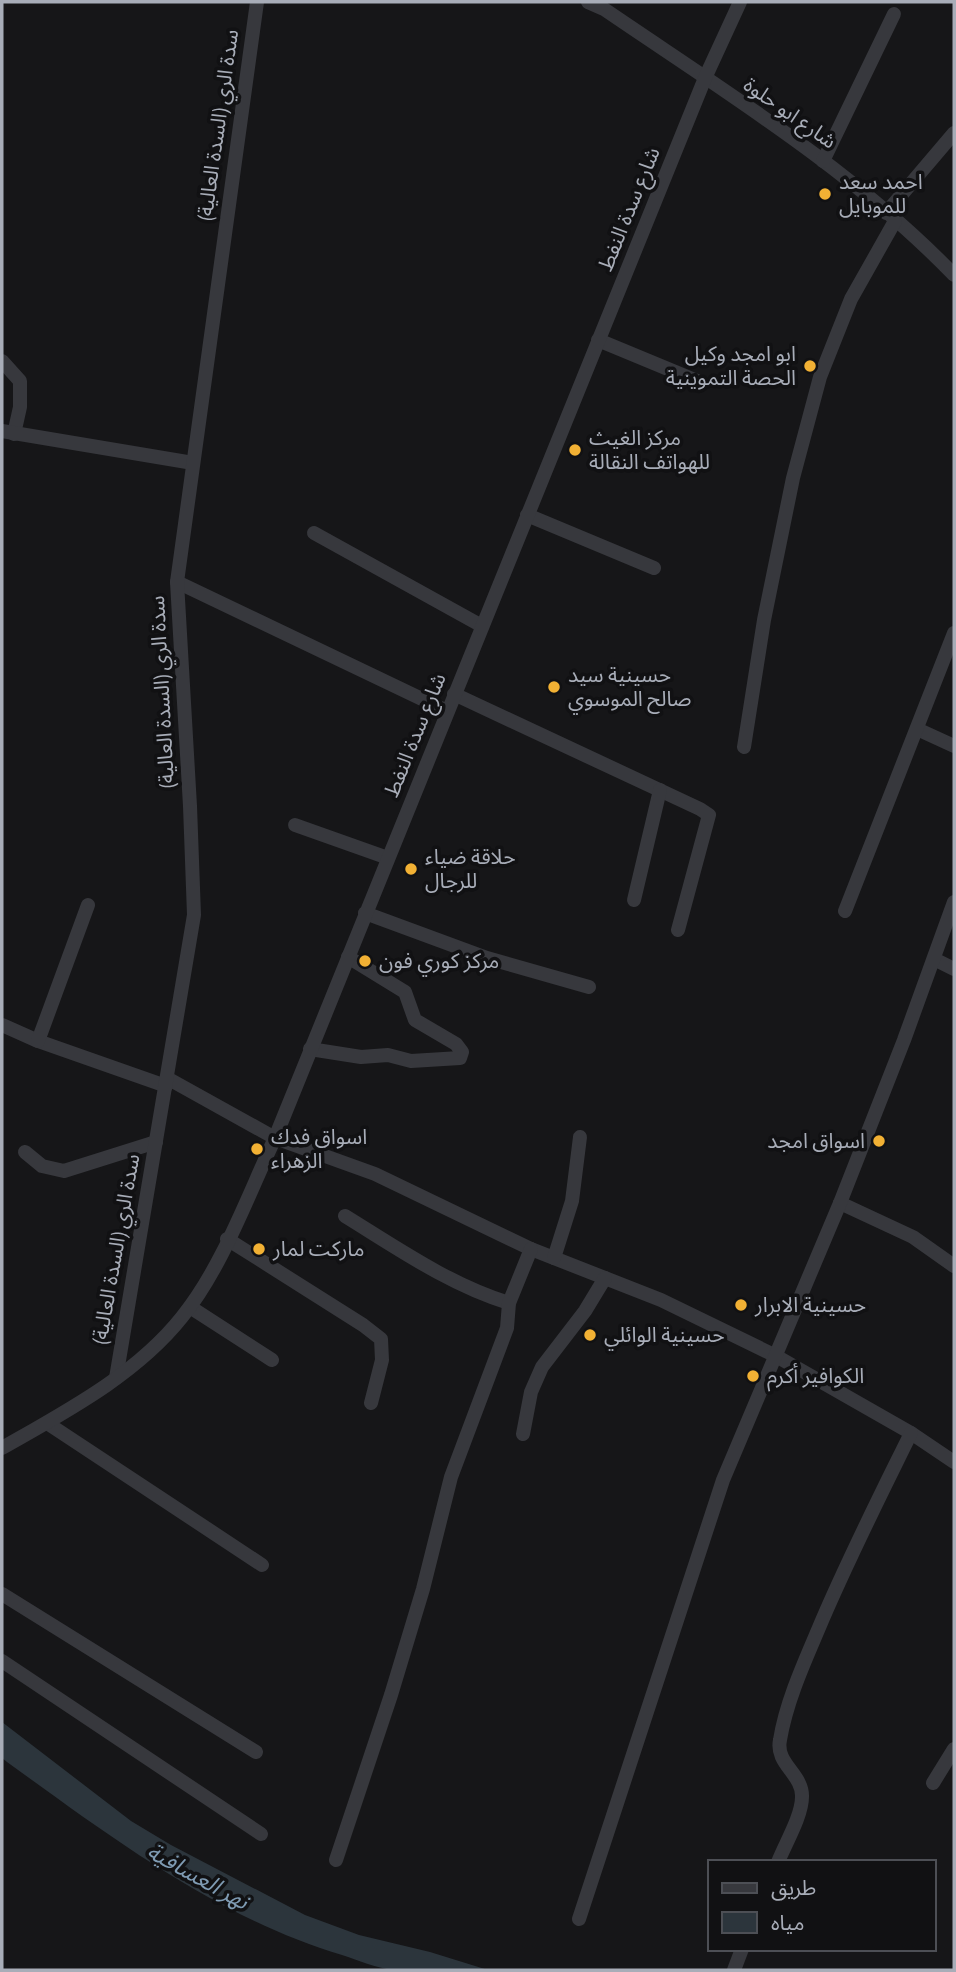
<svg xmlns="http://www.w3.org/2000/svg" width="956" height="1972" viewBox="0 0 956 1972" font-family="'PT Sans Narrow','Noto Sans Arabic',sans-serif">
<rect width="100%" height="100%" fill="#161618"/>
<path fill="#2c353c" d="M 2,1722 L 131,1821 L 171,1845 L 305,1915 L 359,1935 L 430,1952 L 488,1970 C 457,1970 424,1972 393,1970 C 376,1968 358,1960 342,1955 C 218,1918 111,1837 7,1762 L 2,1758 Z"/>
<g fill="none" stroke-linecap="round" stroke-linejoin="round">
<g stroke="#37383d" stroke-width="14">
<path d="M 588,2 L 604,9 C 724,91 853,170 954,275"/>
<path d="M 823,161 L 894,14"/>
<path d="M 886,213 L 954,133"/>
<path d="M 598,340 L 697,381"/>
<path d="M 2,361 L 20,381 L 20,407 L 14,434"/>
<path d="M 2,431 L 193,463"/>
<path d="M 527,515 L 654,568"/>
<path d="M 314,533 L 482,626"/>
<path d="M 177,582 L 447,711"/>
<path d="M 454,694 L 700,809 L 709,815 L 678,930"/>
<path d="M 917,729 L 954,746"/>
<path d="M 744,747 L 764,620 L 793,478 L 820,377 L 851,299 L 895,221"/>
<path d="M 295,825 L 388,858"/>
<path d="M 634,900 L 660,790"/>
<path d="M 845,911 L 954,633"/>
<path d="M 365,913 L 487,958 L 589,987"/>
<path d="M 934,959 L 954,969"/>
<path d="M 2,1025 L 38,1041 L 166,1086"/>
<path d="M 38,1041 L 88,905"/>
<path d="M 310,1049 L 361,1057 L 388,1055 L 411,1061 L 460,1058 L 462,1052 L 456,1044 L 415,1020 L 405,992 L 348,957"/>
<path d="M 167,1078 L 275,1138 L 375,1174 L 531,1249 L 661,1300 L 776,1356 L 911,1433 L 954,1462"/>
<path d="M 25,1152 L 42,1166 L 64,1171 L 156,1142"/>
<path d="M 840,1203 L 913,1237 L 954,1266"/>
<path d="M 345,1216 C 397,1248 450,1285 509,1303"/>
<path d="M 227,1239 L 363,1325 L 381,1339 L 382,1360 L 371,1403"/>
<path d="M 554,1258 L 572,1201 L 580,1137"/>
<path d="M 190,1307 L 272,1360"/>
<path d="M 116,1378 L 194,915 L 190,806 L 177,582 L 257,2"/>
<path d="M 47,1423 L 262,1565"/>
<path d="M 523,1434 L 531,1392 L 542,1367 L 585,1311 L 605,1278"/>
<path d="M 2,1448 C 65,1412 136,1375 182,1317 C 222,1268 248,1195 275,1138 L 705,78 L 740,2"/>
<path d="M 2,1594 L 256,1752"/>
<path d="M 2,1661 L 261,1834"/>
<path d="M 933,1783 L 954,1749"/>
<path d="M 336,1860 L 391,1695 L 423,1589 L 451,1477 L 507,1328 L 509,1303 L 531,1249"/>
<path d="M 778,1862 C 785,1844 802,1816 802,1797 C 803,1774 775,1764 780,1740 C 786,1703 803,1665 818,1630 C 846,1563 879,1498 911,1433"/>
<path d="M 579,1919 L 723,1480 L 840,1203 L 904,1040 L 954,902"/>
<path d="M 734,1970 L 742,1949"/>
</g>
</g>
<g fill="#f2b134" stroke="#111113" stroke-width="2.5">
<circle cx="825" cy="194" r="7"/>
<circle cx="810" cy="366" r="7"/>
<circle cx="575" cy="450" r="7"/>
<circle cx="554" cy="687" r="7"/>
<circle cx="411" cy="869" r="7"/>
<circle cx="365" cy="961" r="7"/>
<circle cx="879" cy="1141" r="7"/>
<circle cx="257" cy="1149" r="7"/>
<circle cx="259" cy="1249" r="7"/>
<circle cx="741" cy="1305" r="7"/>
<circle cx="590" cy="1335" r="7"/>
<circle cx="753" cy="1376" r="7"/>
</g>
<g text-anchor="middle" stroke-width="7" stroke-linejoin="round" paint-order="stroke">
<g font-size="21" fill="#a8adb8" stroke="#111113">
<text transform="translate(790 113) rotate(35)" y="7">شارع ابو حلوة</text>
<text transform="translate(218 125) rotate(-82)" y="7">سدة الري (السدة العالية)</text>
<text transform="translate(629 209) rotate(-68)" y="7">شارع سدة النفط</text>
<text transform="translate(162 692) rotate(-93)" y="7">سدة الري (السدة العالية)</text>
<text transform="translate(415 735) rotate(-68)" y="7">شارع سدة النفط</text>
<text transform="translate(116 1249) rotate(-80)" y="7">سدة الري (السدة العالية)</text>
</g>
<g font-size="21" fill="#a8adb8" stroke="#111113" text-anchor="start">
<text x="839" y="189">احمد سعد<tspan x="839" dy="24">للموبايل</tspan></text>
<text x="796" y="361" text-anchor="end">ابو امجد وكيل<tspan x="796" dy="24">الحصة التموينية</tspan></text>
<text x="589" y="445">مركز الغيث<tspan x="589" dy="24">للهواتف النقالة</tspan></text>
<text x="568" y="682">حسينية سيد<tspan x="568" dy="24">صالح الموسوي</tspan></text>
<text x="425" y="864">حلاقة ضياء<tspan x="425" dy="24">للرجال</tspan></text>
<text x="379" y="968">مركز كوري فون</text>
<text x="271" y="1144">اسواق فدك<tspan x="271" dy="24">الزهراء</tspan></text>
<text x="865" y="1148" text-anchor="end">اسواق امجد</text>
<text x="273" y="1256">ماركت لمار</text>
<text x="755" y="1312">حسينية الابرار</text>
<text x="604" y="1342">حسينية الوائلي</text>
<text x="767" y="1383">الكوافير أكرم</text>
</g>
<g font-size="23" font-style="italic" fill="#7f9bb3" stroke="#111113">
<text transform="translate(198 1876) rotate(29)" y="8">نهر العسافية</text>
</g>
</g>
<rect width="956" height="1972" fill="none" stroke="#a8adb8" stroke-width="7"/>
<rect x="708" y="1860" width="228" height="91" fill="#111113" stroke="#4d4f55" stroke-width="2"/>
<rect x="722" y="1883" width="35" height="10" fill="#37383d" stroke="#4d4f55" stroke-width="2"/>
<text x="771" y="1895" font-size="21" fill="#a8adb8">طريق</text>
<rect x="722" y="1912" width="35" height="21" fill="#2c353c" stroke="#4d4f55" stroke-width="2"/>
<text x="771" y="1930" font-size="21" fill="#a8adb8">مياه</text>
</svg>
